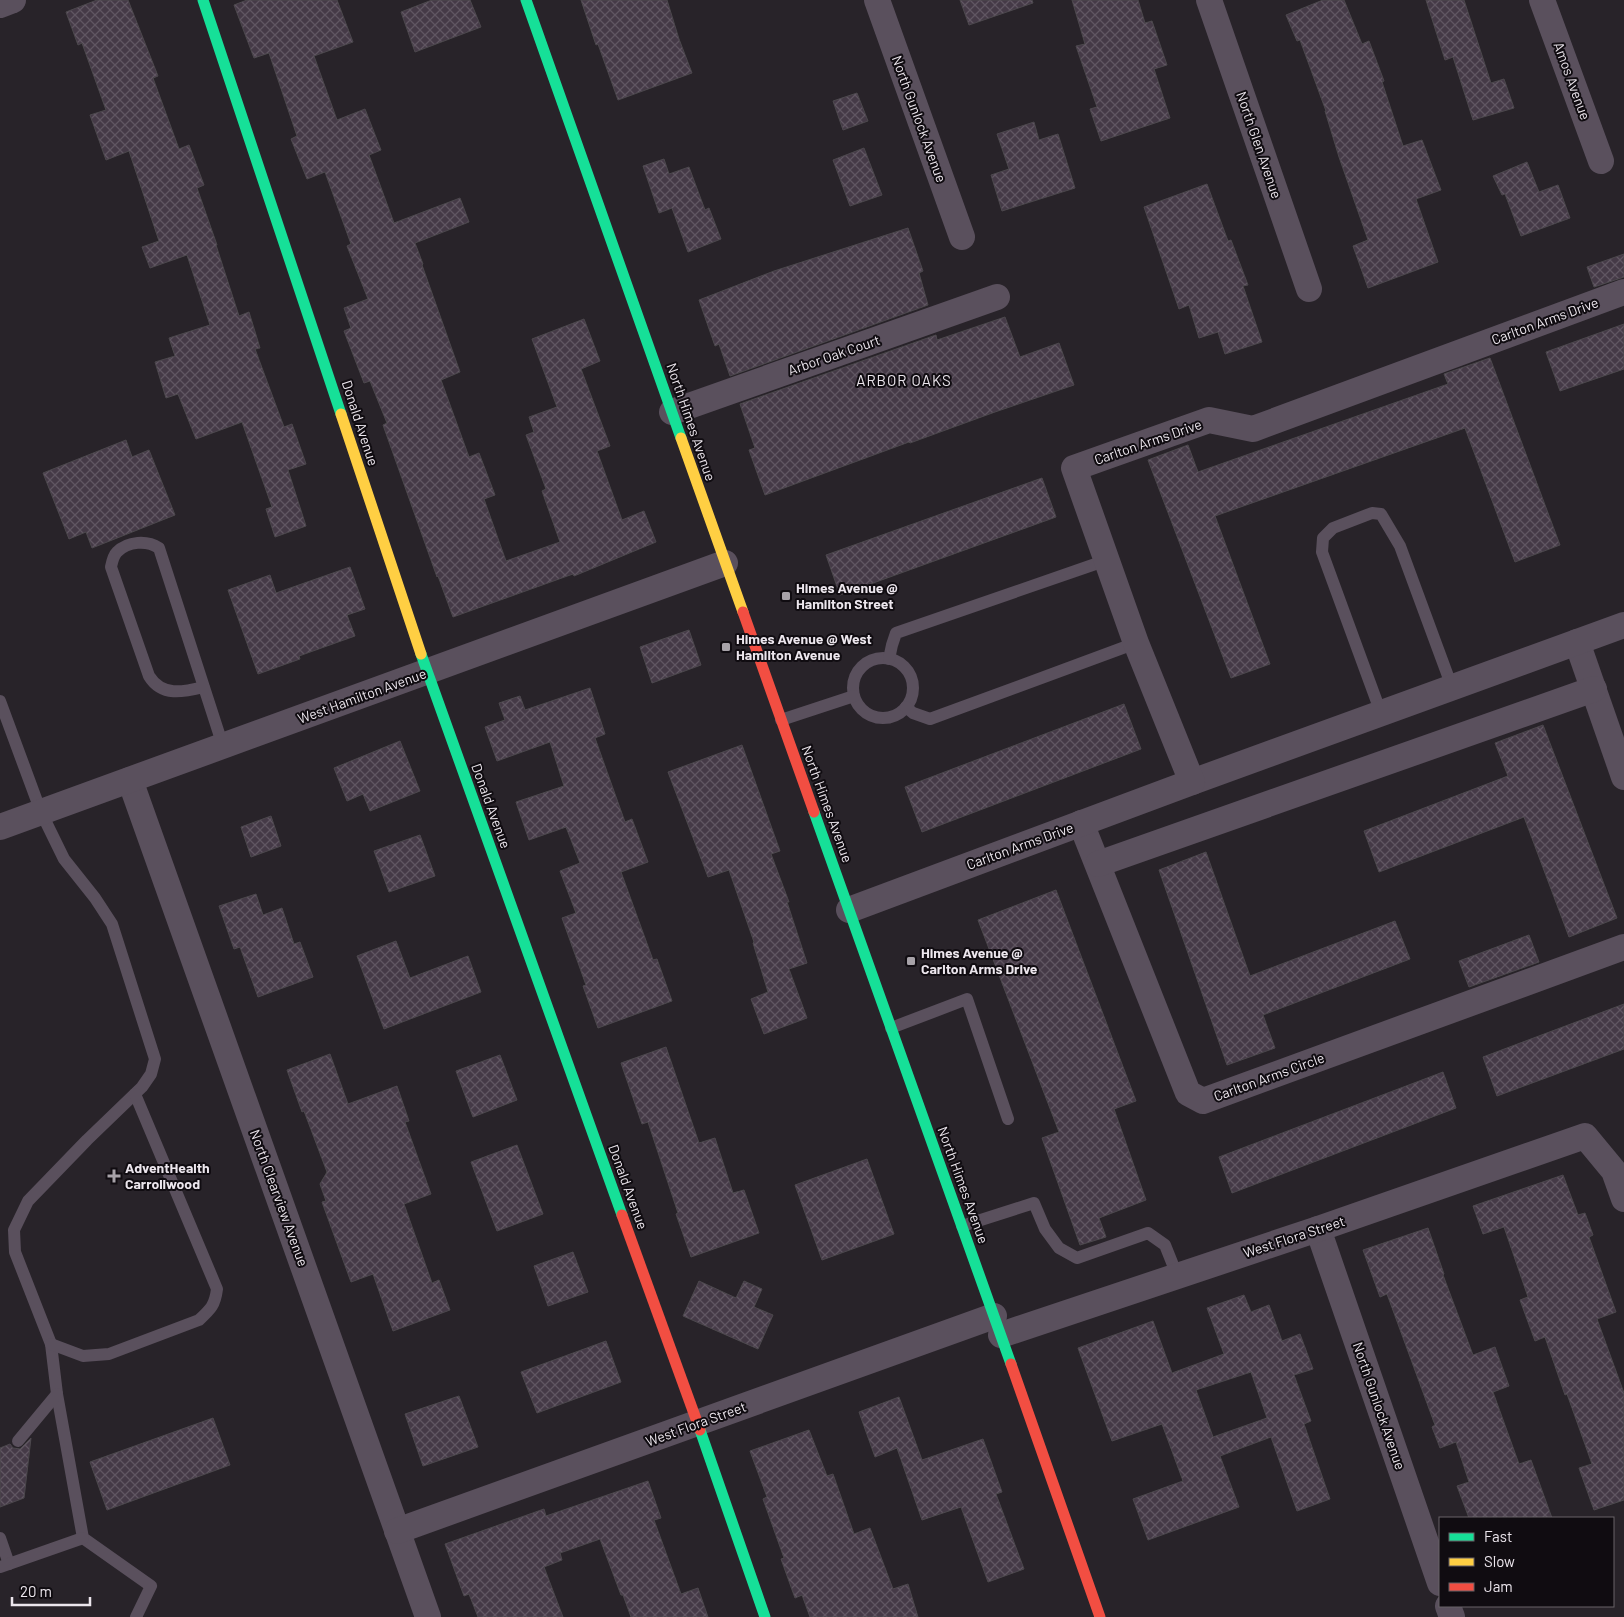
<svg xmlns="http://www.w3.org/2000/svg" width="1624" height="1617" viewBox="0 0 1624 1617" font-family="Barlow,sans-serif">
<defs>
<pattern id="building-cross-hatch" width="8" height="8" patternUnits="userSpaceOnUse" patternTransform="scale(1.25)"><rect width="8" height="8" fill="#453a47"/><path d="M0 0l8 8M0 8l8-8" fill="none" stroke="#605662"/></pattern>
</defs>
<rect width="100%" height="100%" fill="#282329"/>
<g fill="url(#building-cross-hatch)" stroke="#4c484d" fill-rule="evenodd">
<path d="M 97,0 L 128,0 L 158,76 L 153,78 L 179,149 L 189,145 L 204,185 L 197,188 L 217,245 L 216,245 L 239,316 L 249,312 L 260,348 L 255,349 L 284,427 L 292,424 L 306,464 L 288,470 L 306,526 L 275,537 L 266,509 L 272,507 L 242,422 L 196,439 L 178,394 L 166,398 L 155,362 L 175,356 L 169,338 L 210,325 L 187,255 L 150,268 L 142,247 L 159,241 L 129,151 L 106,160 L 90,115 L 106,110 L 82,43 L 78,45 L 66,12 Z"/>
<path d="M 247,0 L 337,0 L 353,42 L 314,56 L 337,120 L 365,109 L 381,150 L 369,155 L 394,223 L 460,198 L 469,222 L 415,243 L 423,264 L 422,265 L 460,372 L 441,380 L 469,457 L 479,453 L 495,495 L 484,499 L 506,561 L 560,542 L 542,491 L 546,489 L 526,435 L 534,432 L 529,417 L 557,407 L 532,339 L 584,319 L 600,361 L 581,369 L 610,446 L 597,451 L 622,520 L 644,511 L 656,542 L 574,576 L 573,574 L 453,617 L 438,576 L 437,577 L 383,425 L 387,423 L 370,381 L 364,383 L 344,331 L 351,328 L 344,308 L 368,299 L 347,246 L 351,244 L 325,172 L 307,179 L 291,139 L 297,136 L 269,53 L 254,58 L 234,5 Z"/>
<path d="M 432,0 L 470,0 L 481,27 L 415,52 L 401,12 Z"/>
<path d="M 581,0 L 667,0 L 679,39 L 692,73 L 618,100 L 598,44 L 596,45 Z"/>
<path d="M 960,0 L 1032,0 L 1033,3 L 969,25 Z"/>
<path d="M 1072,0 L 1138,0 L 1145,23 L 1152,21 L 1167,65 L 1154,69 L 1170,118 L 1101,141 L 1090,109 L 1097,107 L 1076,46 L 1085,44 Z"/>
<path d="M 1323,0 L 1344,0 L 1362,44 L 1369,41 L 1384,81 L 1382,82 L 1403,146 L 1422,140 L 1441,190 L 1416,199 L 1438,262 L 1368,288 L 1353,246 L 1368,240 L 1339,157 L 1325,111 L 1326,111 L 1300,40 L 1297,41 L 1286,15 Z"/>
<path d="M 1426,0 L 1464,0 L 1491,83 L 1504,79 L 1514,108 L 1473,120 L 1453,57 L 1445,60 Z"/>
<path d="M 857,93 L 868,121 L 843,130 L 833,101 Z"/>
<path d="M 1034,122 L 1039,140 L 1058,134 L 1075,188 L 1002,211 L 991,175 L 1009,169 L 997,134 Z"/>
<path d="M 864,148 L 882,195 L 850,206 L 833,160 Z"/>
<path d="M 664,159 L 669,174 L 689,167 L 705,210 L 709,208 L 721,239 L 688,252 L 672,208 L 659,213 L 643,166 Z"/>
<path d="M 1527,162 L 1539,192 L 1558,185 L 1570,218 L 1521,236 L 1505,194 L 1502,195 L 1493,176 Z"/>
<path d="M 1207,184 L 1228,241 L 1231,240 L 1248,285 L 1243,286 L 1262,342 L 1225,354 L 1218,332 L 1199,338 L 1189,305 L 1179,309 L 1144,207 Z"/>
<path d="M 908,228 L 923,271 L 919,273 L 928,305 L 730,376 L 719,344 L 715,346 L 699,300 L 774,271 Z"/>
<path d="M 1624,254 L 1624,277 L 1594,287 L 1587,267 Z"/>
<path d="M 1005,317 L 1020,357 L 1059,343 L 1074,385 L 995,412 L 910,443 L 909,442 L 765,495 L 749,450 L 755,448 L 740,404 L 936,335 L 937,340 Z"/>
<path d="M 1624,324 L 1624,369 L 1560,391 L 1546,352 Z"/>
<path d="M 1490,358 L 1560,545 L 1515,562 L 1465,428 L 1215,516 L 1270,664 L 1231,678 L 1148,460 L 1188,445 L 1198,472 L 1448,384 L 1444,374 Z"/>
<path d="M 126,440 L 132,457 L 149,450 L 175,515 L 92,548 L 86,532 L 69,539 L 43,473 Z"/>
<path d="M 1042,478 L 1056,517 L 840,595 L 826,555 Z"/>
<path d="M 350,567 L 365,609 L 347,615 L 355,636 L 299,656 L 300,659 L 258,674 L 228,590 L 270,575 L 276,593 Z"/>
<path d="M 689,630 L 701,665 L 652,683 L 640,647 Z"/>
<path d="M 590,688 L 605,734 L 595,738 L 625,822 L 632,819 L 648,862 L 621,872 L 653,960 L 657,959 L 672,1001 L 598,1028 L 583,986 L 586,985 L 562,918 L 576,913 L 560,871 L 580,863 L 566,827 L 529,840 L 516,802 L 564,786 L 550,742 L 497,761 L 485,727 L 505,720 L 499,703 L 520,696 L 525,710 Z"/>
<path d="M 1124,704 L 1141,749 L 922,832 L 905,787 Z"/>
<path d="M 1543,725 L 1617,918 L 1569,937 L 1524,817 L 1379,872 L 1364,831 L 1508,776 L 1495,743 Z"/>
<path d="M 400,741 L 420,791 L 370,811 L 363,794 L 347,801 L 334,768 Z"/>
<path d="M 742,745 L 780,851 L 771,854 L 789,902 L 787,902 L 807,963 L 789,969 L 807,1018 L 764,1034 L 751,999 L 768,992 L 753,943 L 754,942 L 729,870 L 708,877 L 668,772 Z"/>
<path d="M 271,816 L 281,846 L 251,857 L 241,827 Z"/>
<path d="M 420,835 L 435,876 L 389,892 L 374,851 Z"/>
<path d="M 1206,852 L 1250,976 L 1395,921 L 1410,959 L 1263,1015 L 1275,1048 L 1227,1065 L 1159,870 Z"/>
<path d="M 1056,890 L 1136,1101 L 1114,1109 L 1146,1200 L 1099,1218 L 1106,1237 L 1080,1245 L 1042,1138 L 1059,1132 L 978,920 Z"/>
<path d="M 256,894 L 263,915 L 282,908 L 294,944 L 300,942 L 313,977 L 258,997 L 240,947 L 234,949 L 219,906 Z"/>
<path d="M 1529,935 L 1539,962 L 1469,987 L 1459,961 Z"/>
<path d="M 396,941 L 410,978 L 468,956 L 481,992 L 384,1029 L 357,956 Z"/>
<path d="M 1624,1004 L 1624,1049 L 1497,1096 L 1483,1057 Z"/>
<path d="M 666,1047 L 699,1143 L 715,1138 L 733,1193 L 744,1190 L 759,1233 L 691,1257 L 676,1214 L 678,1213 L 648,1122 L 642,1124 L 621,1063 Z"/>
<path d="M 330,1054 L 348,1104 L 397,1086 L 409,1121 L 405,1122 L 431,1194 L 404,1204 L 432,1283 L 439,1280 L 450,1310 L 393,1331 L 373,1274 L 351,1282 L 322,1202 L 326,1201 L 320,1184 L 327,1172 L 304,1111 L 302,1112 L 287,1070 Z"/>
<path d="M 500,1055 L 517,1100 L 473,1117 L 456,1071 Z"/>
<path d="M 1443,1072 L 1456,1108 L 1232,1193 L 1219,1157 Z"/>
<path d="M 517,1145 L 543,1214 L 497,1231 L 471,1162 Z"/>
<path d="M 867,1159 L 894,1234 L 822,1260 L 795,1185 Z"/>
<path d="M 1563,1175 L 1578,1215 L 1585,1213 L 1593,1235 L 1589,1237 L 1616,1312 L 1597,1319 L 1624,1393 L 1624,1500 L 1594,1510 L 1579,1468 L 1592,1464 L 1567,1394 L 1565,1395 L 1545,1337 L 1535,1341 L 1520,1300 L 1528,1297 L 1504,1227 L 1483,1234 L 1473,1206 Z"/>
<path d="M 1428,1228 L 1444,1274 L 1443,1275 L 1473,1355 L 1495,1347 L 1509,1386 L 1493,1392 L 1519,1464 L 1531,1460 L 1552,1518 L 1469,1518 L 1457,1486 L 1469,1482 L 1456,1442 L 1440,1448 L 1432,1427 L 1435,1425 L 1387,1294 L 1380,1297 L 1363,1250 Z"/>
<path d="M 573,1252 L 588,1292 L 548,1306 L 534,1266 Z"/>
<path d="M 699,1281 L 736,1298 L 744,1281 L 762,1289 L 754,1307 L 773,1315 L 758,1349 L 683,1316 Z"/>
<path d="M 1244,1295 L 1251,1312 L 1269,1305 L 1282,1341 L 1300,1334 L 1313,1369 L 1294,1375 L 1311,1421 L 1304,1424 L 1330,1499 L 1297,1511 L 1271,1437 L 1220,1456 L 1239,1507 L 1148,1540 L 1133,1499 L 1183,1481 L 1162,1424 L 1112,1441 L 1078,1348 L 1153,1321 L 1172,1373 L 1224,1354 L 1207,1308 ZM 1251,1372 L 1267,1418 L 1213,1437 L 1196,1390 Z"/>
<path d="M 606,1341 L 621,1382 L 537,1413 L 521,1372 Z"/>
<path d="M 459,1396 L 478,1447 L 423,1466 L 405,1414 Z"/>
<path d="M 899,1397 L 922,1460 L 983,1439 L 1002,1492 L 996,1494 L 1024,1569 L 988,1582 L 961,1507 L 922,1520 L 897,1448 L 875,1457 L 859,1412 Z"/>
<path d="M 213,1418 L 230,1465 L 107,1510 L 90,1462 Z"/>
<path d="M 809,1430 L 827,1476 L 833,1474 L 854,1534 L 870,1528 L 893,1589 L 908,1584 L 918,1617 L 810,1617 L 802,1595 L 795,1598 L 781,1559 L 784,1558 L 763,1499 L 767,1497 L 750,1451 Z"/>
<path d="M 31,1438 L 24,1498 L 0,1507 L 0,1448 L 10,1444 L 13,1448 L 20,1449 Z"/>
<path d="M 648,1481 L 661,1518 L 654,1520 L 681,1594 L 698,1588 L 708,1617 L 631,1617 L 623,1595 L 621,1595 L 600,1539 L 560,1553 L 562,1560 L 544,1567 L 563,1617 L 478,1617 L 469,1594 L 464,1596 L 445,1544 L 544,1509 L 546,1516 Z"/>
</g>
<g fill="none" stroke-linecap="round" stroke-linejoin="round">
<g stroke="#5a505d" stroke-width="12">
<circle cx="883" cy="688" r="30"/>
<path d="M 889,659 L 892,645 L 896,633 L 1107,560"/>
<path d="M 204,687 C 183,692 162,697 149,676 L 111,567 C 112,562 113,556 117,552 C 128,541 147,540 159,548 L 223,746"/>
<path d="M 0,701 L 41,812 L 64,859 L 95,898 L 112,924 L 155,1059 L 151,1074 L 142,1087 L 87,1140 L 28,1201 L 14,1230 L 15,1252 L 51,1344 L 57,1394 L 83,1538 L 151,1586 L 136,1617"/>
<path d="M 906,707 L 913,713 L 930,719 L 1136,643"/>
<path d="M 1381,713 L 1322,552 L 1323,538 L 1333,528 L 1372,513 L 1381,514 L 1400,546 L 1452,687"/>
<path d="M 781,720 L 854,696"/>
<path d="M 891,1028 L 967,999 L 1008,1119"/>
<path d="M 962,1226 L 1034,1203 L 1045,1229 L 1059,1248 L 1077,1258 L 1148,1233 L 1165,1245 L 1177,1275"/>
<path d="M 51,1344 L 83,1356 L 109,1354 L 199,1320 C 211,1309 215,1305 217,1289 L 135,1094"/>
<path d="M 18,1441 L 57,1394"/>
<path d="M 0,1538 L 9,1564"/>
<path d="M 0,1567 L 83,1538"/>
</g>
<g stroke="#5a505d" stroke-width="26">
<path d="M 877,0 L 962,237"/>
<path d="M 1209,0 L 1309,289"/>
<path d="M 1542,0 L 1601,161"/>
<path d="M 0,5 L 13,0"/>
<path d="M 672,412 L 997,297"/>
<path d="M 1577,642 L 1624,777"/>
<path d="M 130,780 L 428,1617"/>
<path d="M 1192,782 L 1624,625"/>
<path d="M 1081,823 L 1188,1093 L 1203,1101 L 1624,947"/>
<path d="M 0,827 L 725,563"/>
<path d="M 1098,864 L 1594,689"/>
<path d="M 849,910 L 1192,782 L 1136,643 L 1074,468 L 1209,420 L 1253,429 L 1624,292"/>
<path d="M 1318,1229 L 1440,1583"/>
<path d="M 1001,1335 L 1318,1229 L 1585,1136 L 1614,1171 L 1624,1199"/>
<path d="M 397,1531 L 994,1316"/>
<path d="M 1448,1606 L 1452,1617"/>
</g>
<g stroke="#16e098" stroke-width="11">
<path d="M 203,0 L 341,414"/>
<path d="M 526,0 L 681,438"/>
<path d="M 421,654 L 622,1215"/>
<path d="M 814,812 L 1011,1364"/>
<path d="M 700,1430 L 765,1617"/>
</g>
<g stroke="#ffcf43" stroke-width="11">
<path d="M 341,414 L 421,654"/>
<path d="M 681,438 L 743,612"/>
</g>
<g stroke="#f24e42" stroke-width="11">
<path d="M 743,612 L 814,812"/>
<path d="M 622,1215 L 700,1430"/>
<path d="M 1011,1364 L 1100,1617"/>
</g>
</g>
<g fill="#a7a2a8" stroke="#100c11" stroke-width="2">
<rect x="781" y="591" width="10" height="10" rx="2.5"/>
<rect x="721" y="642" width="10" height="10" rx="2.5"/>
<rect x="906" y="956" width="10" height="10" rx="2.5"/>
<path d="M111.5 1168.5h5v5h5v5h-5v5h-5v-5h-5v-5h5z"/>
</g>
<g text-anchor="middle" stroke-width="4" stroke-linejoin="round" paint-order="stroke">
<g font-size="14" fill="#ece6ed" stroke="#100c11">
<text transform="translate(1572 81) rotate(70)" y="5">Amos Avenue</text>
<text transform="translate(919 119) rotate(70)" y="5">North Gunlock Avenue</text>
<text transform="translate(1259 145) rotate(71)" y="5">North Glen Avenue</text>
<text transform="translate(1545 321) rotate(-20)" y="5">Carlton Arms Drive</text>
<text transform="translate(834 355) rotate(-19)" y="5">Arbor Oak Court</text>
<text transform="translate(691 422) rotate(71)" y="5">North Himes Avenue</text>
<text transform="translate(360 423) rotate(72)" y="5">Donald Avenue</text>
<text transform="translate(1148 442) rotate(-19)" y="5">Carlton Arms Drive</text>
<text transform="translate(362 696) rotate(-20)" y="5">West Hamilton Avenue</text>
<text transform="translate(827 804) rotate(70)" y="5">North Himes Avenue</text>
<text transform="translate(491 806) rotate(70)" y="5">Donald Avenue</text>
<text transform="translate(1020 846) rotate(-20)" y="5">Carlton Arms Drive</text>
<text transform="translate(1269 1077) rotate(-20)" y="5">Carlton Arms Circle</text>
<text transform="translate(963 1185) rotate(70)" y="5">North Himes Avenue</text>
<text transform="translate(628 1187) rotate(70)" y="5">Donald Avenue</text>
<text transform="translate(279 1198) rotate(70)" y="5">North Clearview Avenue</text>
<text transform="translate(1294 1237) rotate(-18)" y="5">West Flora Street</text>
<text transform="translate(1379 1406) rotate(71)" y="5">North Gunlock Avenue</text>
<text transform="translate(696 1424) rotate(-20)" y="5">West Flora Street</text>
</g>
<g font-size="14" font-weight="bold" fill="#ece6ed" stroke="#100c11" text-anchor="start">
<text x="796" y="593">Himes Avenue @<tspan x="796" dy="16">Hamilton Street</tspan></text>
<text x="736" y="644">Himes Avenue @ West<tspan x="736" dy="16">Hamilton Avenue</tspan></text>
<text x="921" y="958">Himes Avenue @<tspan x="921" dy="16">Carlton Arms Drive</tspan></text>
<text x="125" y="1173">AdventHealth<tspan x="125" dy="16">Carrollwood</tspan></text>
</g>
<g font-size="15" letter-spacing="1" fill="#ece6ed" stroke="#100c11">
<text x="904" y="386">ARBOR OAKS</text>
</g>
</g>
<rect x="1439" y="1517" width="175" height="90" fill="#100c11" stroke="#686369"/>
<rect x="1449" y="1533" width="25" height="8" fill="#16e098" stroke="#686369"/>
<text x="1484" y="1542" font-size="15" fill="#ece6ed">Fast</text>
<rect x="1449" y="1558" width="25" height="8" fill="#ffcf43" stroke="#686369"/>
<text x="1484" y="1567" font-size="15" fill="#ece6ed">Slow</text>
<rect x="1449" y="1583" width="25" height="8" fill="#f24e42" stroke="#686369"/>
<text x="1484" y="1592" font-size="15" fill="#ece6ed">Jam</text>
<path d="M12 1597v8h78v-8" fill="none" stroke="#ece6ed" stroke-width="2.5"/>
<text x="20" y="1597" font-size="15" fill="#ece6ed" stroke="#100c11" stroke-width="4" paint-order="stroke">20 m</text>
</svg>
